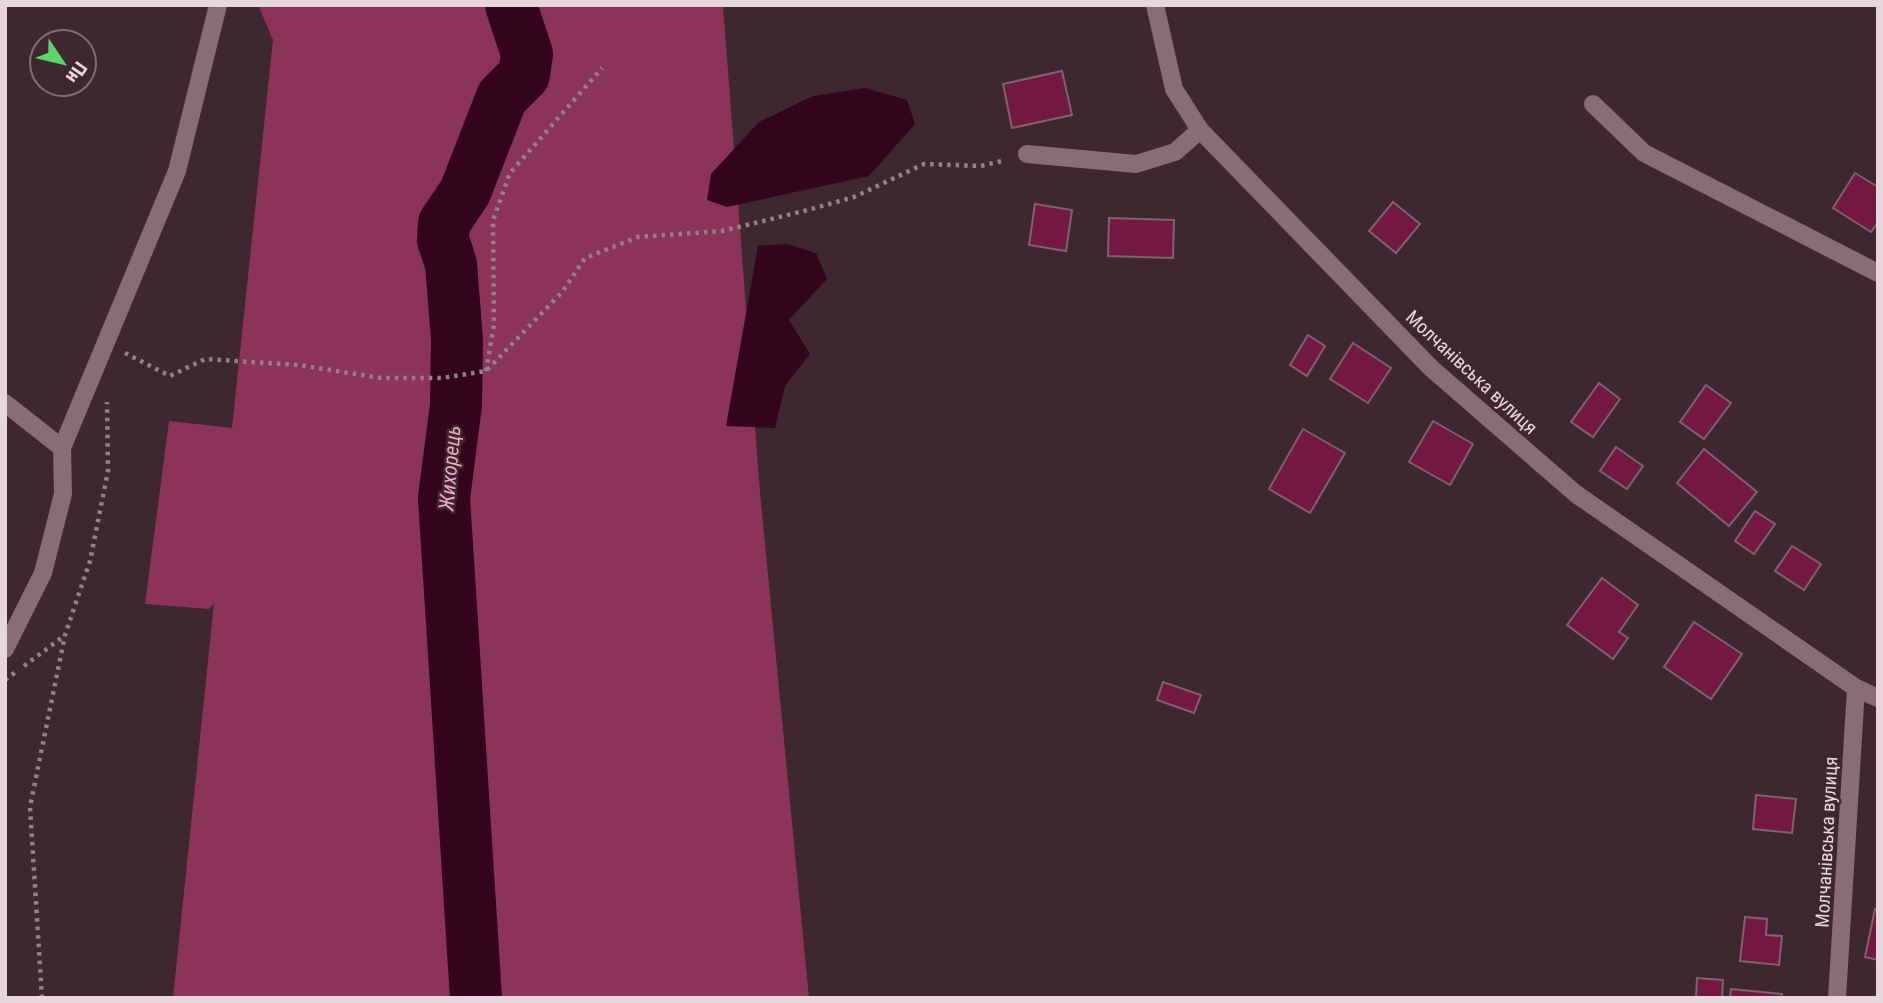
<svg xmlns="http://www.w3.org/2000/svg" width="1883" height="1003" viewBox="0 0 1883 1003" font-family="'Roboto Condensed',sans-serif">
<rect width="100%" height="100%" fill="#3f2730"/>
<path fill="#8c335a" d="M 258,5 L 723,5 L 760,492 L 809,998 L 173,998 L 214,603 L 209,609 L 145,604 L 169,421 L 232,428 L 273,40 Z"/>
<g fill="#33041a">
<path d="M 865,88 L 907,100 L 915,124 L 869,176 L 727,207 L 707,200 L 711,174 L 759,122 L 813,96 Z"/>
<path d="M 787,244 L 816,253 L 827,279 L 789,320 L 810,354 L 785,386 L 775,428 L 726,426 L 758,246 Z"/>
</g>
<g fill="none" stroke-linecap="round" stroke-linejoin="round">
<path stroke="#33041a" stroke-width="52" d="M 476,998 L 444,498 L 456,405 L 457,340 L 451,264 L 443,240 L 444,223 L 465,192 L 502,97 L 524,75 L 527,54 L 511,5"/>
</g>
<g fill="#731843" stroke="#7e626c" stroke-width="2">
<path d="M 1062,71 L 1072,115 L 1012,128 L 1003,84 Z"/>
<path d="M 1855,173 L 1878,187 L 1878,222 L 1871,232 L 1833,208 Z"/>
<path d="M 1393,202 L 1420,224 L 1396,253 L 1369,231 Z"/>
<path d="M 1035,204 L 1072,210 L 1066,251 L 1029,245 Z"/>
<path d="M 1109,218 L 1174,220 L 1173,258 L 1108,256 Z"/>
<path d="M 1308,335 L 1325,346 L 1307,376 L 1290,365 Z"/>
<path d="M 1353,343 L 1391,368 L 1368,403 L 1330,379 Z"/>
<path d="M 1599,383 L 1620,399 L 1593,437 L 1571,422 Z"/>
<path d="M 1706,385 L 1731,403 L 1704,439 L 1680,422 Z"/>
<path d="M 1433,421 L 1473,444 L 1450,485 L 1409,462 Z"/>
<path d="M 1303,429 L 1345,453 L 1310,513 L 1269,489 Z"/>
<path d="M 1616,447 L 1643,466 L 1627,489 L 1600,471 Z"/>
<path d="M 1704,449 L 1757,492 L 1729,526 L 1677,483 Z"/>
<path d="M 1755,511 L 1775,524 L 1754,554 L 1735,541 Z"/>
<path d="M 1792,546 L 1821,564 L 1804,590 L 1775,571 Z"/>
<path d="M 1602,578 L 1638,605 L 1619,632 L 1628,638 L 1613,659 L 1567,625 Z"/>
<path d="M 1694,622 L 1742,654 L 1711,699 L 1664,667 Z"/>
<path d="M 1163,682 L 1201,695 L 1194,713 L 1157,700 Z"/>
<path d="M 1756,795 L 1796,799 L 1792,833 L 1753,829 Z"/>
<path d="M 1875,909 L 1878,909 L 1878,960 L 1865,957 Z"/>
<path d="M 1745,917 L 1767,919 L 1766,935 L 1782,936 L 1779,965 L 1740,961 Z"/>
<path d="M 1697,978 L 1723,980 L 1722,998 L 1696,998 Z"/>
<path d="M 1731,989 L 1782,994 L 1782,998 L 1730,998 Z"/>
</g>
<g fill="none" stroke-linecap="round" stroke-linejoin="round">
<g stroke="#948087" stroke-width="4.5" stroke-dasharray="3.5 5" stroke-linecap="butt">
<path d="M 125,353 L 170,376 L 205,359 L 299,365 L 381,378 L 442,378 L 486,371 L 563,291 L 585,258 L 638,237 L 722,231 L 804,211 L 854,197 L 924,164 L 981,166 L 1006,160"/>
<path d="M 486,371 L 494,325 L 493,220 L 510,173 L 602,68"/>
<path d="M 24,666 L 64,636"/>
<path d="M 5,680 L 17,671"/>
<path d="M 42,998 L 30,807 L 65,635 L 90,561 L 108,471 L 107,402"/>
</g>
<g stroke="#896c75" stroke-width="18">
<path d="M 1155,5 L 1174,89 L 1200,130 L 1431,368 L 1576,494 L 1856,688 L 1878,698"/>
<path d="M 1593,104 L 1644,153 L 1878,273"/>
<path d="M 1027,154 L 1136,164 L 1175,152 L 1200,130"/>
<path d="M 5,403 L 62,448"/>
<path d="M 5,649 L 43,573 L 63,494 L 62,448 L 177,171 L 218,5"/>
<path d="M 1837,998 L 1856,688"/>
</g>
</g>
<g text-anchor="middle" stroke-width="5" stroke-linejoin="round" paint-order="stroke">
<g font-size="19" fill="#e7d7dc" stroke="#3f2730">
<text transform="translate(1472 372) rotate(43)" y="7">Молчанівська вулиця</text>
<text transform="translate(1826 842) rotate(-87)" y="7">Молчанівська вулиця</text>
</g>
<g font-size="21" font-style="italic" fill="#f3a7c2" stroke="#3f2730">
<text transform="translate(450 468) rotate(-85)" y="7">Жихорець</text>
</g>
</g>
<rect width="1883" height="1003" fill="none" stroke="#e7d7dc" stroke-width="14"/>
<g transform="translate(63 63) rotate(125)"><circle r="33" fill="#3f2730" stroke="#826d75" stroke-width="2"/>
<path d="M0-5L12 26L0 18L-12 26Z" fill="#5cd56d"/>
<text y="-10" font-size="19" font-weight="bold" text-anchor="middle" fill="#e7d7dc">Пн</text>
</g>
</svg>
